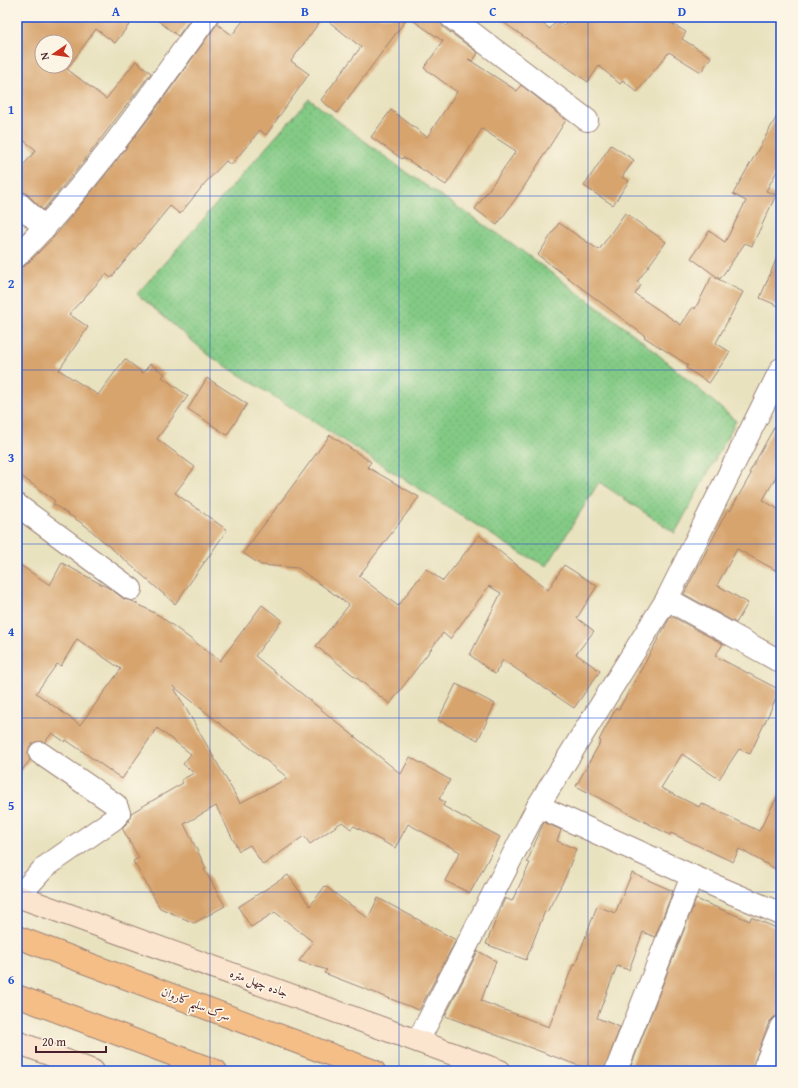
<svg xmlns="http://www.w3.org/2000/svg" width="798" height="1088" viewBox="0 0 798 1088" font-family="'Gentium Book Plus',Amiri,serif">
<defs>
<pattern id="grass-dots" width="8" height="8" patternUnits="userSpaceOnUse"><rect width="8" height="8" fill="#83ca85"/><path d="M2 2h.1M6 6h.1" fill="none" stroke="#73ad73" stroke-width="1.8" stroke-linecap="round"/></pattern>
</defs>
<rect width="100%" height="100%" fill="#fcf5e5"/>
<filter id="ink" filterUnits="userSpaceOnUse"><feTurbulence type="fractalNoise" baseFrequency=".025" numOctaves="2"/><feDisplacementMap in="SourceGraphic" scale="8" xChannelSelector="R" yChannelSelector="G"/><feConvolveMatrix kernelMatrix="1 2 1 2 8 2 1 2 1" color-interpolation-filters="sRGB"/></filter>
<filter id="wash" filterUnits="userSpaceOnUse"><feTurbulence type="fractalNoise" baseFrequency=".012" numOctaves="4" result="noise"/><feDisplacementMap in="SourceGraphic" scale="16" xChannelSelector="R" yChannelSelector="G"/><feGaussianBlur stdDeviation="0.9" result="paint"/><feColorMatrix in="noise" values="0 0 0 0 0 0 0 0 0 0 0 0 0 0 0 0 0 1.4 0 .05"/><feComposite in="paint" operator="in"/></filter>
<g filter="url(#wash)">
<rect width="100%" height="100%" fill="#e9e2bf"/>
<path fill="url(#grass-dots)" stroke="#667458" d="M 309,99 L 407,173 L 510,242 L 640,339 L 736,421 L 675,533 L 599,482 L 547,566 L 522,554 L 210,356 L 137,294 Z"/>
<g id="blocks">
<g fill="#d7a46e" fill-rule="evenodd">
<path d="M 17,17 L 135,17 L 115,43 L 96,29 L 67,69 L 106,99 L 136,61 L 151,73 L 83,162 L 43,210 L 26,193 L 17,190 L 17,173 L 36,150 L 17,135 ZM 42,42 L 66,42 L 66,66 L 42,66 Z"/>
<path d="M 153,17 L 192,17 L 178,36 Z"/>
<path d="M 246,17 L 323,17 L 291,61 L 309,74 L 266,135 L 260,130 L 231,165 L 226,161 L 205,183 L 180,214 L 170,206 L 111,278 L 106,274 L 69,314 L 88,327 L 59,370 L 98,395 L 125,359 L 143,373 L 150,364 L 165,374 L 162,377 L 188,396 L 157,439 L 195,467 L 175,493 L 227,530 L 205,562 L 203,562 L 204,563 L 175,604 L 86,526 L 53,504 L 55,501 L 17,473 L 17,268 L 26,265 L 54,237 L 103,178 L 150,117 L 217,24 L 232,35 Z"/>
<path d="M 323,17 L 439,17 L 443,27 L 478,53 L 473,61 L 468,59 L 517,91 L 521,85 L 566,120 L 524,187 L 497,225 L 475,209 L 516,151 L 482,129 L 446,185 L 403,157 L 402,159 L 371,137 L 391,110 L 427,137 L 457,92 L 424,68 L 443,41 L 408,17 L 337,113 L 321,100 L 361,47 Z"/>
<path d="M 496,17 L 533,17 L 550,29 L 556,21 L 564,26 L 569,17 L 661,17 L 686,32 L 682,39 L 711,57 L 701,72 L 669,52 L 637,92 L 623,80 L 620,84 L 599,66 L 588,82 Z"/>
<path d="M 781,109 L 781,164 L 766,191 L 776,195 L 752,246 L 745,243 L 720,279 L 691,258 L 709,231 L 725,242 L 746,201 L 733,194 Z"/>
<path d="M 611,145 L 634,160 L 622,177 L 629,181 L 613,205 L 584,186 Z"/>
<path d="M 625,213 L 666,242 L 637,282 L 641,285 L 635,294 L 681,325 L 693,307 L 695,309 L 712,276 L 743,292 L 716,343 L 730,352 L 709,383 L 686,368 L 688,365 L 644,337 L 645,336 L 538,255 L 559,223 L 599,250 Z"/>
<path d="M 781,248 L 781,307 L 760,298 Z"/>
<path d="M 207,378 L 247,404 L 227,435 L 188,409 Z"/>
<path d="M 781,415 L 781,468 L 763,500 L 781,511 L 781,573 L 737,549 L 717,585 L 748,603 L 736,623 L 684,594 L 728,509 L 730,511 L 751,474 L 749,473 Z"/>
<path d="M 330,435 L 371,462 L 367,467 L 419,497 L 359,576 L 398,606 L 426,569 L 443,581 L 479,535 L 548,590 L 564,565 L 597,586 L 577,618 L 594,631 L 576,654 L 600,671 L 574,708 L 503,660 L 495,674 L 470,655 L 501,593 L 489,586 L 450,639 L 443,633 L 390,704 L 316,646 L 349,605 L 298,568 L 261,565 L 243,553 Z"/>
<path d="M 17,563 L 50,585 L 62,563 L 112,590 L 124,599 L 132,601 L 160,616 L 220,661 L 262,605 L 282,620 L 255,656 L 401,774 L 410,757 L 450,780 L 439,799 L 445,802 L 443,806 L 500,837 L 470,893 L 445,881 L 460,852 L 408,824 L 395,848 L 354,826 L 351,829 L 342,822 L 310,844 L 304,836 L 263,865 L 250,845 L 239,851 L 216,806 L 184,824 L 206,868 L 204,869 L 225,906 L 194,923 L 160,908 L 133,861 L 139,858 L 122,828 L 129,821 L 131,813 L 183,783 L 181,780 L 194,773 L 183,764 L 191,754 L 157,728 L 122,779 L 66,740 L 65,742 L 52,733 L 45,742 L 35,742 L 30,746 L 28,752 L 30,760 L 17,777 ZM 77,639 L 121,669 L 80,725 L 36,693 L 57,664 L 61,666 ZM 173,686 L 288,778 L 240,803 Z"/>
<path d="M 671,616 L 723,644 L 715,656 L 780,690 L 750,754 L 739,749 L 719,779 L 682,754 L 661,788 L 699,807 L 701,803 L 759,831 L 781,790 L 781,872 L 739,849 L 733,862 L 671,833 L 670,835 L 576,786 L 601,741 L 599,740 L 616,708 L 619,709 Z"/>
<path d="M 456,684 L 495,704 L 478,740 L 438,720 Z"/>
<path d="M 544,822 L 561,830 L 557,841 L 576,849 L 565,878 L 547,912 L 545,911 L 526,960 L 486,944 L 505,898 L 512,901 L 530,863 L 527,862 Z"/>
<path d="M 632,873 L 673,891 L 655,937 L 643,932 L 629,970 L 617,966 L 597,1018 L 620,1027 L 604,1071 L 593,1071 L 445,1016 L 478,951 L 496,961 L 481,1001 L 549,1027 L 573,965 L 575,965 L 597,906 L 615,913 Z"/>
<path d="M 288,875 L 310,906 L 325,886 L 368,918 L 378,898 L 456,940 L 419,1010 L 324,973 L 327,970 L 299,961 L 313,942 L 275,912 L 251,927 L 238,907 Z"/>
<path d="M 696,899 L 750,921 L 751,917 L 781,930 L 781,1015 L 774,1017 L 769,1022 L 751,1071 L 629,1071 Z"/>
</g>
</g>
</g>
<g filter="url(#ink)">
<use href="#blocks" fill-opacity="0" stroke="#9a8075" stroke-width="1"/>
<g fill="none" stroke-linecap="round" stroke-linejoin="round">
<defs>
<g id="street">
<path d="M 451,17 L 587,120"/>
<path d="M 17,202 L 45,228"/>
<path d="M 17,256 C 89,184 148,99 207,17"/>
<path d="M 17,505 L 131,589"/>
<path d="M 667,599 L 781,662"/>
<path d="M 538,806 L 692,876 L 781,914"/>
<path d="M 18,897 L 45,867 L 114,819 L 119,813 L 116,805 L 40,753"/>
<path d="M 418,1041 L 538,806 L 667,599 L 781,369"/>
<path d="M 616,1071 L 692,876"/>
<path d="M 763,1071 L 781,1027"/>
</g>
<g id="secondary">
<path d="M 17,896 L 500,1071"/>
<path d="M 17,1042 L 93,1071"/>
</g>
<g id="primary">
<path d="M 17,937 L 374,1071"/>
<path d="M 17,996 L 216,1071"/>
</g>
</defs>
<use href="#street" stroke="#9a8075" stroke-width="24"/>
<use href="#secondary" stroke="#9a8075" stroke-width="24"/>
<use href="#primary" stroke="#9a8075" stroke-width="24"/>
<use href="#street" stroke="#fff" stroke-width="22"/>
<use href="#secondary" stroke="#fbe5cf" stroke-width="22"/>
<use href="#primary" stroke="#f6be87" stroke-width="22"/>
</g>
</g>
<path fill="none" stroke="#1d4ed8" stroke-width="1" stroke-opacity="0.55" d="M 210,17 L 210,1071M 399,17 L 399,1071M 588,17 L 588,1071M 17,196 L 781,196M 17,370 L 781,370M 17,544 L 781,544M 17,718 L 781,718M 17,892 L 781,892"/>
<g text-anchor="middle" stroke-width="3.5" stroke-linejoin="round" paint-order="stroke">
<g font-size="12" fill="#4a1f2b" stroke="#fcf5e5">
<text transform="translate(259 983) rotate(20)" y="4">جاده چهل متره</text>
<text transform="translate(196 1004) rotate(21)" y="4">سرک سلیم کاروان</text>
</g>
</g>
<rect width="798" height="1088" fill="none" stroke="#fcf5e5" stroke-width="44"/>
<g transform="translate(54 54) rotate(257)"><circle r="19" fill="#fcf5e5" stroke="#b59f9b"/>
<path d="M0-3L7 15L0 10L-7 15Z" fill="#c8321e"/>
<text y="-6" font-size="11" font-weight="bold" text-anchor="middle" fill="#4a1f2b">N</text>
</g>
<path d="M36 1046v6h70v-6" fill="none" stroke="#4a1f2b" stroke-width="2"/>
<text x="42" y="1046" font-size="12" fill="#4a1f2b" stroke="#fcf5e5" stroke-width="3" paint-order="stroke">20 m</text>
<rect x="22" y="22" width="754" height="1044" fill="none" stroke="#1d4ed8" stroke-width="1.5"/>
<g font-size="13" text-anchor="middle" font-weight="bold" fill="#1d4ed8">
<text x="116" y="16">A</text>
<text x="305" y="16">B</text>
<text x="493" y="16">C</text>
<text x="682" y="16">D</text>
<text x="11" y="114">1</text>
<text x="11" y="288">2</text>
<text x="11" y="462">3</text>
<text x="11" y="636">4</text>
<text x="11" y="810">5</text>
<text x="11" y="984">6</text>
</g>
</svg>
